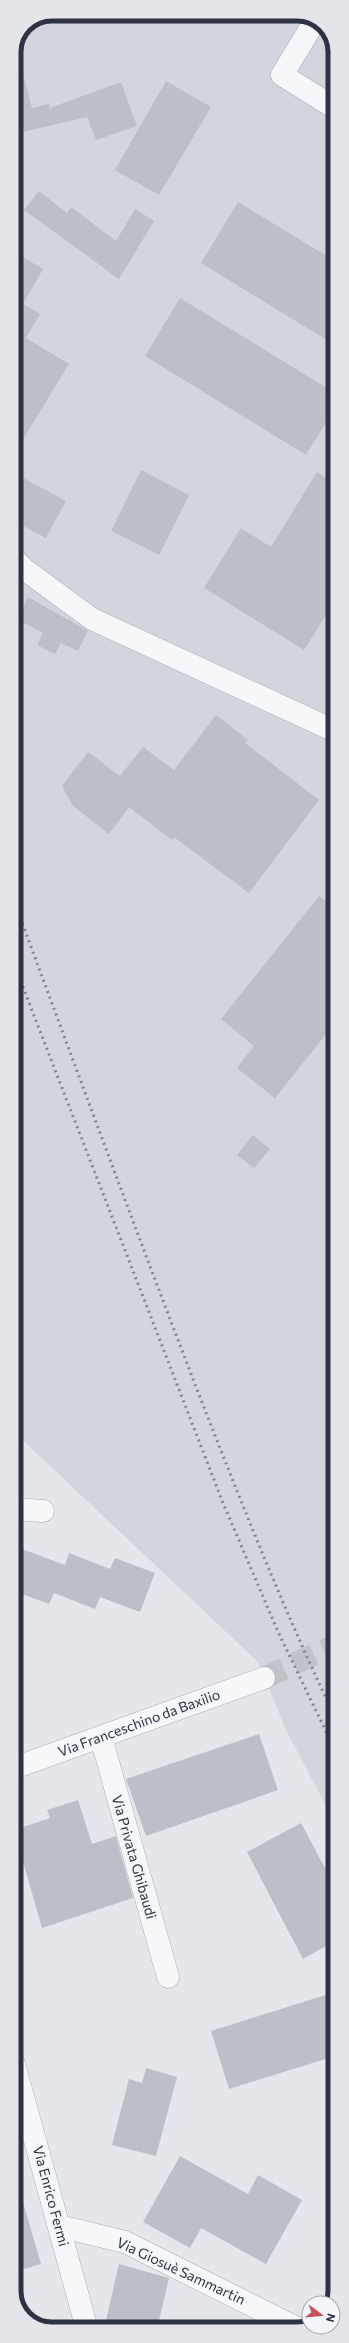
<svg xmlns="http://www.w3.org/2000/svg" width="349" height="2343" viewBox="0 0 349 2343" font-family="Commissioner,sans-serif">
<rect width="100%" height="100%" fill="#e4e6eb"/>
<path fill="#d2d5dd" d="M 52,14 L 302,14 L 324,25 L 335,47 L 335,1823 L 286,1730 L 258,1662 L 14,1432 L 14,51 L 25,25 Z"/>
<g fill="#bbbfc8">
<path d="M 22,69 L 32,108 L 49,104 L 50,108 L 121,82 L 137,126 L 96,140 L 87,117 L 14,134 L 14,70 Z"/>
<path d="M 166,81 L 211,107 L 159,195 L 115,170 Z"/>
<path d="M 39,191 L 67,213 L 71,207 L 116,241 L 135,209 L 154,221 L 119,279 L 24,210 Z"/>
<path d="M 238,202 L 335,261 L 335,345 L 201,263 Z"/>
<path d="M 14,252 L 43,269 L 23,304 L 40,314 L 26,338 L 69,364 L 14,454 Z"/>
<path d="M 180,298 L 335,393 L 335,408 L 306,455 L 145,356 Z"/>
<path d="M 141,470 L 189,495 L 159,555 L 111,531 Z"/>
<path d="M 317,472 L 335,483 L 335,601 L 304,650 L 204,588 L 241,528 L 271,547 Z"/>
<path d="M 14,473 L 66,501 L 46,538 L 14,521 Z"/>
<path d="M 28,597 L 88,631 L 78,651 L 61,643 L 55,654 L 37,645 L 43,633 L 17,619 Z"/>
<path d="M 216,715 L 248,740 L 245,743 L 319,800 L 249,893 L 174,837 L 172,840 L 129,807 L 109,834 L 73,806 L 62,786 L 88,752 L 120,776 L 143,747 L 174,770 Z"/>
<path d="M 319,896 L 335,909 L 335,1023 L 275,1098 L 237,1068 L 254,1046 L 221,1019 Z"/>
<path d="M 253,1135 L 270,1149 L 254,1168 L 237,1155 Z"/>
<path d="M 22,1549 L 65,1565 L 69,1553 L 110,1569 L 115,1558 L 155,1573 L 140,1612 L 100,1597 L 95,1609 L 54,1593 L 49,1604 L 14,1591 L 14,1569 Z"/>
<path d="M 259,1734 L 278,1790 L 146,1836 L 126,1779 Z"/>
<path d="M 78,1800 L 92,1844 L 116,1836 L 133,1898 L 42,1928 L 14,1830 L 50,1818 L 47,1810 Z"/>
<path d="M 301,1823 L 335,1887 L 335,1941 L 303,1959 L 247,1852 Z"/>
<path d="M 335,1992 L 335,2056 L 229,2089 L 211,2031 Z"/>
<path d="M 146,2068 L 177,2077 L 156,2156 L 112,2145 L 129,2079 L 142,2083 Z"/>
<path d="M 180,2156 L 248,2194 L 258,2175 L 302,2200 L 266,2264 L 201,2228 L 190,2248 L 143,2222 Z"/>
<path d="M 20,2192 L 41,2264 L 14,2272 L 14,2193 Z"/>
<path d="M 119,2264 L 169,2278 L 157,2329 L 104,2329 Z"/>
</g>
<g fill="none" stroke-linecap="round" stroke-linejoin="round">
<path stroke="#bfc2c9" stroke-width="22" stroke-dasharray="22 11" stroke-linecap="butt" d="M 264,1678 L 335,1645"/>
<defs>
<g id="minor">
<path d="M 315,21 L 282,75 L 335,108"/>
<path d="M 14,559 L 24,569 L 92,619 L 335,731"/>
<path d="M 14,1509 L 43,1511"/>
<path d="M 101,1737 L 168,1977"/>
<path d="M 14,1768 L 264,1678"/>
<path d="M 14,2064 L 87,2329"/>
<path d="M 59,2226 L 125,2242 L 299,2329"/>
</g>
</defs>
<use href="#minor" stroke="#a9adb5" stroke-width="23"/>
<use href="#minor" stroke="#f6f7f9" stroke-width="22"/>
<g stroke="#7d8594" stroke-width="3" stroke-dasharray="2 4" stroke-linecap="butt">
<path d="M 14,901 C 75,1065 135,1229 198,1392 C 241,1502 284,1611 335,1717"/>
<path d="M 14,964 L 223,1503 L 279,1634 L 335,1750"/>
</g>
</g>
<g text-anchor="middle" stroke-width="3.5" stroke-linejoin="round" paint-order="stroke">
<g font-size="14" fill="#2c3343" stroke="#f4f5f8">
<text transform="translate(139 1723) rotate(-20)" y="5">Via Franceschino da Baxilio</text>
<text transform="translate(134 1857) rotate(74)" y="5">Via Privata Ghibaudi</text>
<text transform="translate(51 2196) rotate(75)" y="5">Via Enrico Fermi</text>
<text transform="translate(181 2271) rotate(25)" y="5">Via Giosuè Sammartin</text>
</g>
</g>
<path d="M0 0H349V2343H0ZM52 21H297A31 31 0 0 1 328 52V2291A31 31 0 0 1 297 2322H52A31 31 0 0 1 21 2291V52A31 31 0 0 1 52 21Z" fill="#e4e5ea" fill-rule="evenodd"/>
<path fill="none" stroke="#2c3343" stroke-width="5" d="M52 21H297A31 31 0 0 1 328 52V2291A31 31 0 0 1 297 2322H52A31 31 0 0 1 21 2291V52A31 31 0 0 1 52 21Z"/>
<g transform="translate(321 2315) rotate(106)"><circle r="19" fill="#f4f5f8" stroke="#a4a7b0"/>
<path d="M0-3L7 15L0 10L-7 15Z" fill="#cb4e59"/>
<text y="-6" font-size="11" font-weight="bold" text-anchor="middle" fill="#2c3343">N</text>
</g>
</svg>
